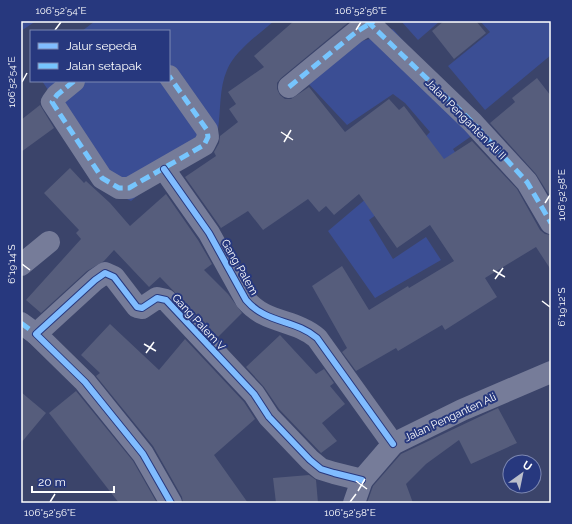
<svg xmlns="http://www.w3.org/2000/svg" width="572" height="524" viewBox="0 0 572 524" font-family="Raleway,sans-serif">
<rect width="100%" height="100%" fill="#3b446a"/>
<g fill="#3b4e94">
<path d="M 21,21 L 36,21 L 21,31 Z"/>
<path d="M 95,21 L 274,21 C 258,35 235,51 227,70 C 219,88 221,110 218,129 L 131,201 L 119,195 L 42,81 L 169,81 L 169,31 L 82,31 Z"/>
<path d="M 401,21 L 440,21 L 418,40 Z"/>
<path d="M 480,21 L 551,21 L 551,55 L 485,110 L 448,66 L 490,32 Z"/>
<path d="M 393,29 L 480,130 L 453,149 L 477,187 L 433,173 L 369,220 L 393,259 L 426,237 L 441,260 L 375,298 L 328,231 L 367,198 L 430,132 L 405,103 L 393,94 L 347,125 L 304,79 L 345,45 L 374,38 Z"/>
</g>
<g fill="#565d7c">
<path d="M 294,21 L 350,21 L 281,78 L 277,83 L 277,89 L 280,95 L 285,99 L 291,99 L 309,87 L 345,132 L 389,99 L 399,110 L 404,106 L 444,159 L 472,141 L 517,189 L 540,230 L 545,234 L 551,235 L 551,270 L 536,247 L 485,278 L 497,297 L 445,330 L 442,325 L 398,351 L 396,348 L 356,371 L 342,352 L 347,348 L 312,286 L 342,266 L 369,310 L 408,286 L 409,288 L 454,261 L 430,225 L 397,248 L 359,194 L 334,215 L 326,206 L 319,212 L 308,199 L 263,230 L 248,211 L 221,228 L 185,177 L 216,156 L 214,152 L 219,143 L 220,136 L 238,122 L 229,109 L 236,104 L 228,92 L 264,67 L 254,56 Z"/>
<path d="M 444,21 L 476,21 L 486,33 L 454,59 L 432,31 Z"/>
<path d="M 537,78 L 551,96 L 551,198 L 536,174 L 490,123 L 515,102 L 512,98 Z"/>
<path d="M 40,105 L 54,128 L 21,152 L 21,120 Z"/>
<path d="M 70,168 L 84,183 L 86,181 L 110,203 L 130,226 L 166,194 L 198,240 L 212,264 L 204,270 L 228,294 L 242,313 L 218,337 L 160,277 L 149,287 L 114,250 L 104,261 L 87,271 L 41,313 L 26,300 L 81,239 L 76,233 L 79,230 L 44,193 Z"/>
<path d="M 110,324 L 159,370 L 185,339 L 244,402 L 255,419 L 214,455 L 248,503 L 183,503 L 182,497 L 153,446 L 96,376 L 100,373 L 81,355 Z"/>
<path d="M 280,335 L 316,374 L 324,369 L 334,383 L 330,386 L 345,404 L 322,423 L 337,441 L 321,453 L 279,409 L 264,387 L 246,367 Z"/>
<path d="M 76,391 L 133,461 L 157,503 L 119,503 L 49,413 Z"/>
<path d="M 21,392 L 46,413 L 21,443 Z"/>
<path d="M 498,408 L 517,443 L 471,464 L 459,440 L 426,464 L 406,484 L 413,503 L 367,503 L 373,486 L 401,454 Z"/>
<path d="M 309,475 L 316,480 L 318,503 L 276,503 L 273,478 Z"/>
</g>
<g fill="none" stroke-linecap="round" stroke-linejoin="round">
<g stroke="#767c99" stroke-width="22">
<path d="M 367,21 L 472,122 L 527,182 L 551,223"/>
<path d="M 74,81 L 57,95 L 52,102 L 102,178 L 119,188 L 129,188 L 204,145 L 208,137 L 207,130 L 169,76"/>
<path d="M 289,87 L 356,32 L 374,21"/>
<path d="M 164,169 L 209,233 L 246,300 C 266,324 295,319 317,338 L 393,444"/>
<path d="M 21,265 L 49,242"/>
<path d="M 21,323 L 36,334"/>
<path d="M 171,503 L 143,454 L 85,382 L 36,334 L 95,280 L 105,273 L 114,277 L 137,307 L 142,308 L 157,298 L 166,300 L 254,394 L 269,417 L 310,460 L 321,469 L 334,473 L 362,480"/>
</g>
<path stroke="#767c99" stroke-width="22" d="M 354,503 L 362,480 L 393,444 L 462,410 L 551,372"/>
<g stroke="#76c5fe" stroke-width="5" stroke-dasharray="10 5" stroke-linecap="butt">
<path d="M 367,21 L 472,122 L 527,182 L 551,223"/>
<path d="M 74,81 L 57,95 L 52,102 L 102,178 L 119,188 L 129,188 L 204,145 L 208,137 L 207,130 L 169,76"/>
<path d="M 289,87 L 356,32 L 374,21"/>
<path d="M 21,323 L 36,334"/>
</g>
<defs>
<g id="cycleway">
<path d="M 164,169 L 209,233 L 246,300 C 266,324 295,319 317,338 L 393,444"/>
<path d="M 171,503 L 143,454 L 85,382 L 36,334 L 95,280 L 105,273 L 114,277 L 137,307 L 142,308 L 157,298 L 166,300 L 254,394 L 269,417 L 310,460 L 321,469 L 334,473 L 362,480"/>
</g>
</defs>
<use href="#cycleway" stroke="#27387e" stroke-width="8"/>
<use href="#cycleway" stroke="#80bcff" stroke-width="6"/>
</g>
<path fill="none" stroke="#fff" stroke-width="1.5" d="M 55,30 L 61,22M 356,30 L 361,22M 22,82 L 27,73M 281,132 L 293,140M 284,142 L 291,130M 545,203 L 550,195M 22,264 L 30,270M 493,270 L 505,277M 495,279 L 503,268M 542,301 L 550,307M 144,344 L 156,351M 146,353 L 154,342M 356,481 L 367,489M 358,491 L 365,479M 50,502 L 55,494M 350,502 L 356,494"/>
<g text-anchor="middle" stroke-width="4" stroke-linejoin="round" paint-order="stroke">
<g font-size="11" fill="#fff" stroke="#27387e">
<text transform="translate(466 119) rotate(45)" y="4">Jalan Penganten Ali II</text>
<text transform="translate(240 267) rotate(60)" y="4">Gang Palem</text>
<text transform="translate(199 322) rotate(47)" y="4">Gang Palem V</text>
<text transform="translate(450 417) rotate(-25)" y="4">Jalan Penganten Ali</text>
</g>
</g>
<rect width="572" height="524" fill="none" stroke="#27387e" stroke-width="44"/>
<rect x="30" y="30" width="140" height="52" fill="#27387e" stroke="#7d88b2"/>
<rect x="38" y="43" width="20" height="6" fill="#80bcff" stroke="#7d88b2"/>
<text x="66" y="50" font-size="12" fill="#ffffff">Jalur sepeda</text>
<rect x="38" y="63" width="20" height="6" fill="#76c5fe" stroke="#7d88b2"/>
<text x="66" y="70" font-size="12" fill="#ffffff">Jalan setapak</text>
<g transform="translate(522 474) rotate(33)"><circle r="19" fill="#27387e" stroke="#7d88b2"/>
<path d="M0-3L7 15L0 10L-7 15Z" fill="#babecb"/>
<text y="-6" font-size="11" font-weight="bold" text-anchor="middle" fill="#ffffff">U</text>
</g>
<path d="M32 486v6h82v-6" fill="none" stroke="#ffffff" stroke-width="2"/>
<text x="38" y="486" font-size="12" fill="#ffffff" stroke="#27387e" stroke-width="3" paint-order="stroke">20 m</text>
<rect x="22" y="22" width="528" height="480" fill="none" stroke="#fff" stroke-width="1.5"/>
<g font-size="10" text-anchor="middle" fill="#fff">
<text x="61" y="14">106°52'54"E</text>
<text x="361" y="14">106°52'56"E</text>
<text transform="translate(11 82) rotate(-90)" y="4">106°52'54"E</text>
<text transform="translate(561 195) rotate(-90)" y="4">106°52'58"E</text>
<text transform="translate(11 264) rotate(-90)" y="4">6°19'14"S</text>
<text transform="translate(561 307) rotate(-90)" y="4">6°19'12"S</text>
<text x="50" y="516">106°52'56"E</text>
<text x="350" y="516">106°52'58"E</text>
</g>
</svg>
